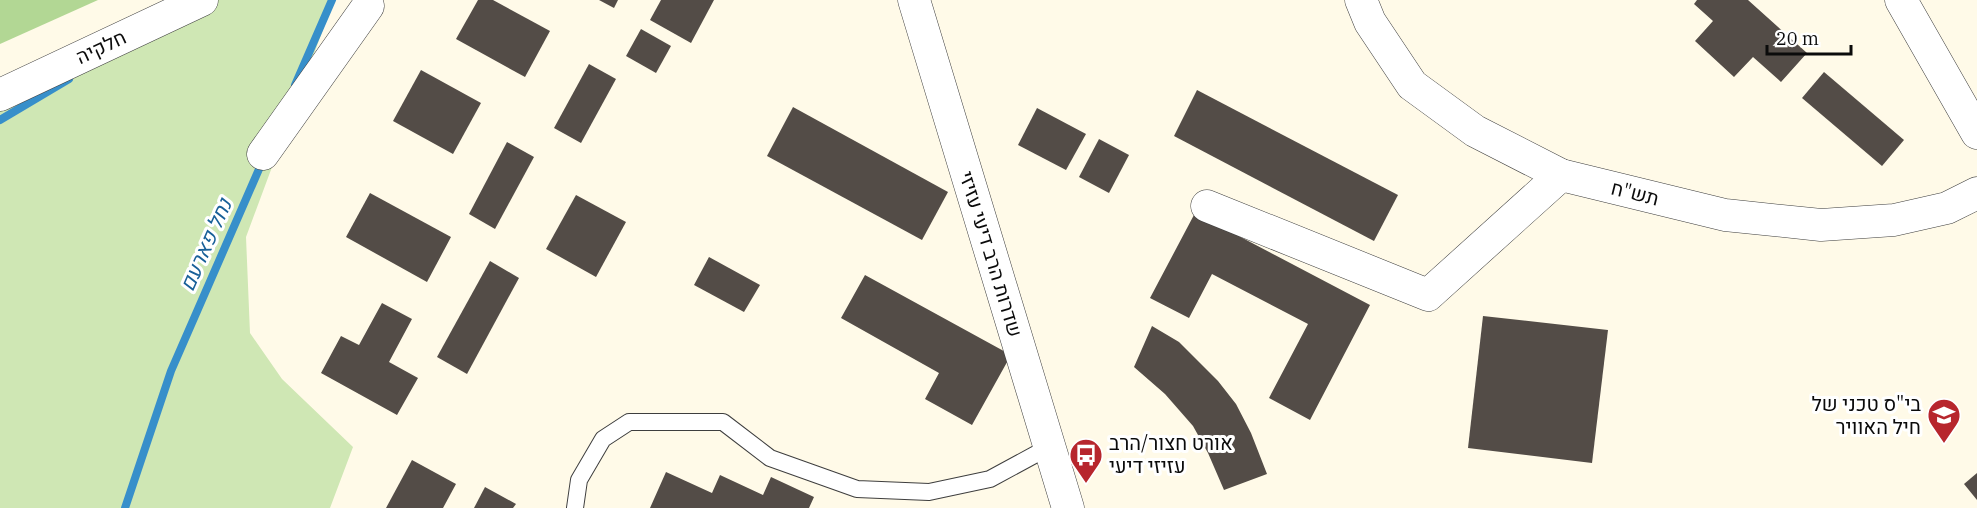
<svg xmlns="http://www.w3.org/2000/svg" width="1977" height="508" viewBox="0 0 1977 508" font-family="'IBM Plex Serif',Heebo,serif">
<rect width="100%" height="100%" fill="#fffae8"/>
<path fill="#cfe7b4" d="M 172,0 L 334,0 L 246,237 L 250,333 L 282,379 L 353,447 L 330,508 L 0,508 L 0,79 Z"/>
<path fill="#b2d794" d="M 0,0 L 98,0 L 0,44 Z"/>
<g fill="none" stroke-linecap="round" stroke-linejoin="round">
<g stroke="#378fca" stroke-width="8">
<path d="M 295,85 L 332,0"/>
<path d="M 0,120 L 69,79"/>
<path d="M 125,508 L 171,371 L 263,160"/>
</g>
</g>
<g fill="#534c47">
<path d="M 478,0 L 493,0 L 550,31 L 525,77 L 456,39 Z"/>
<path d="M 599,0 L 618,0 L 614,8 Z"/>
<path d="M 661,0 L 714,0 L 691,43 L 650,20 Z"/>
<path d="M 1697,0 L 1748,0 L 1807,53 L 1781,82 L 1753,57 L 1734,77 L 1695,41 L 1713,21 L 1694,4 Z"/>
<path d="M 641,29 L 671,46 L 656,73 L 626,56 Z"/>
<path d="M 589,64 L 616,79 L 581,143 L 554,128 Z"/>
<path d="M 421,70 L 481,103 L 453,154 L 393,121 Z"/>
<path d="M 1824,72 L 1904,140 L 1882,166 L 1802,98 Z"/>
<path d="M 1197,90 L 1398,195 L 1374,241 L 1174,136 Z"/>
<path d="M 793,107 L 948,192 L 922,240 L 767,156 Z"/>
<path d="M 1037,108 L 1086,134 L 1066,170 L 1018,145 Z"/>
<path d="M 1099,139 L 1129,155 L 1109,193 L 1079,177 Z"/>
<path d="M 507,142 L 534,157 L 495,229 L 469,214 Z"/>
<path d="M 370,193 L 451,237 L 427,282 L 346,237 Z"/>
<path d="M 576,195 L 626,222 L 596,277 L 546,249 Z"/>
<path d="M 1195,213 L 1370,305 L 1310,420 L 1269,398 L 1308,324 L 1212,274 L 1189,318 L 1150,298 Z"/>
<path d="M 709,257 L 760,285 L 744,312 L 694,285 Z"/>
<path d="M 490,261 L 519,278 L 467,374 L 437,357 Z"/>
<path d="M 865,275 L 1011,355 L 972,425 L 925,399 L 939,373 L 841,318 Z"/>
<path d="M 382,303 L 412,319 L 389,362 L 418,378 L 397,415 L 321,373 L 341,336 L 359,345 Z"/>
<path d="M 1483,316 L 1608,330 L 1592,463 L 1468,448 Z"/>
<path d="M 1152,326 L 1179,342 L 1218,381 L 1236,404 L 1251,433 L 1267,474 L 1224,490 L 1208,453 L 1193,426 L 1165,394 L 1134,367 Z"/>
<path d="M 412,460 L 456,484 L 443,508 L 386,508 Z"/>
<path d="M 666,472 L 712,493 L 720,475 L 763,495 L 771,477 L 814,497 L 809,508 L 650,508 Z"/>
<path d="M 1977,473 L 1977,500 L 1964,484 Z"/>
<path d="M 485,487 L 516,504 L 513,508 L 474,508 Z"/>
</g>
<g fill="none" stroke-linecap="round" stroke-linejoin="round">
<defs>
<path id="lane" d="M 575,508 L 579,480 L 603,439 L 629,422 L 723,422 L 770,458 L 857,489 L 929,492 L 990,479 L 1049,447"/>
<g id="street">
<path d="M 914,0 L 1068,508"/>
<path d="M 1361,0 L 1370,22 L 1412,85 L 1475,131 L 1561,175 L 1725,215 L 1821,225 L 1894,220 L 1947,208 L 1977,193"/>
<path d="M 1901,0 L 1977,133"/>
<path d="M 0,95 L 202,0"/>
<path d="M 263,154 L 368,6"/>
<path d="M 1207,206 L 1428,295 L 1561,175"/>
</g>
</defs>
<use href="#lane" stroke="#3e3e3e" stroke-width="18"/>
<use href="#street" stroke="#3e3e3e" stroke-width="33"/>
<use href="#lane" stroke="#fff" stroke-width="16"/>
<use href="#street" stroke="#fff" stroke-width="32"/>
</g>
<defs>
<symbol id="school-pin" viewBox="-11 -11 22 30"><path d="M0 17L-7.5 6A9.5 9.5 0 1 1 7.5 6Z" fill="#b7262d" stroke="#fff"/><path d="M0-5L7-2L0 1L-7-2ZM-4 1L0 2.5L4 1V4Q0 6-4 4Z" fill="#fff"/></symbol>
<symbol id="bus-pin" viewBox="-11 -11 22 30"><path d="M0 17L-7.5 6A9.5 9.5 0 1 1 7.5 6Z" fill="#b7262d" stroke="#fff"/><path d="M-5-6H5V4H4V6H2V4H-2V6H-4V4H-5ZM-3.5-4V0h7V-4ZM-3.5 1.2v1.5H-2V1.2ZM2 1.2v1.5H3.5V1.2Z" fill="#fff"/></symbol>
</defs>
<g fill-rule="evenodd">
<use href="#school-pin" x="1925" y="396" width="38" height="52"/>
<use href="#bus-pin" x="1067" y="436" width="38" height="52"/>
</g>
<g text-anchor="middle" stroke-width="6" stroke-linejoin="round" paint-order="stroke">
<g font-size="20" fill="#0b0b0b" stroke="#fff">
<text transform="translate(101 47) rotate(-25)" y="7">חלקיה</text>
<text transform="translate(1635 193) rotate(14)" y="7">תש"ח</text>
<text transform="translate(991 254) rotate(73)" y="7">שדרות הרב דיעי עזיזי</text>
</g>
<g font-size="20" fill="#0b0b0b" stroke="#fff" text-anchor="end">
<text x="1921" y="411">בי"ס טכני של<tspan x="1921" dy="23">חיל האוויר</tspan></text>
<text x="1109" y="450" text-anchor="start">אורט חצור/הרב<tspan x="1109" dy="23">עזיזי דיעי</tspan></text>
</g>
<g font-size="21" font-style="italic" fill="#186098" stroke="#fff">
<text transform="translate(206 245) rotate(-66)" y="7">נחל פארעם</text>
</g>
</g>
<path d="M1767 45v9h84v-9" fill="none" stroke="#0b0b0b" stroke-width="3"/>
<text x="1776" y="45" font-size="18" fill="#0b0b0b" stroke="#ffffff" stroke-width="4.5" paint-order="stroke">20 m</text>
</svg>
